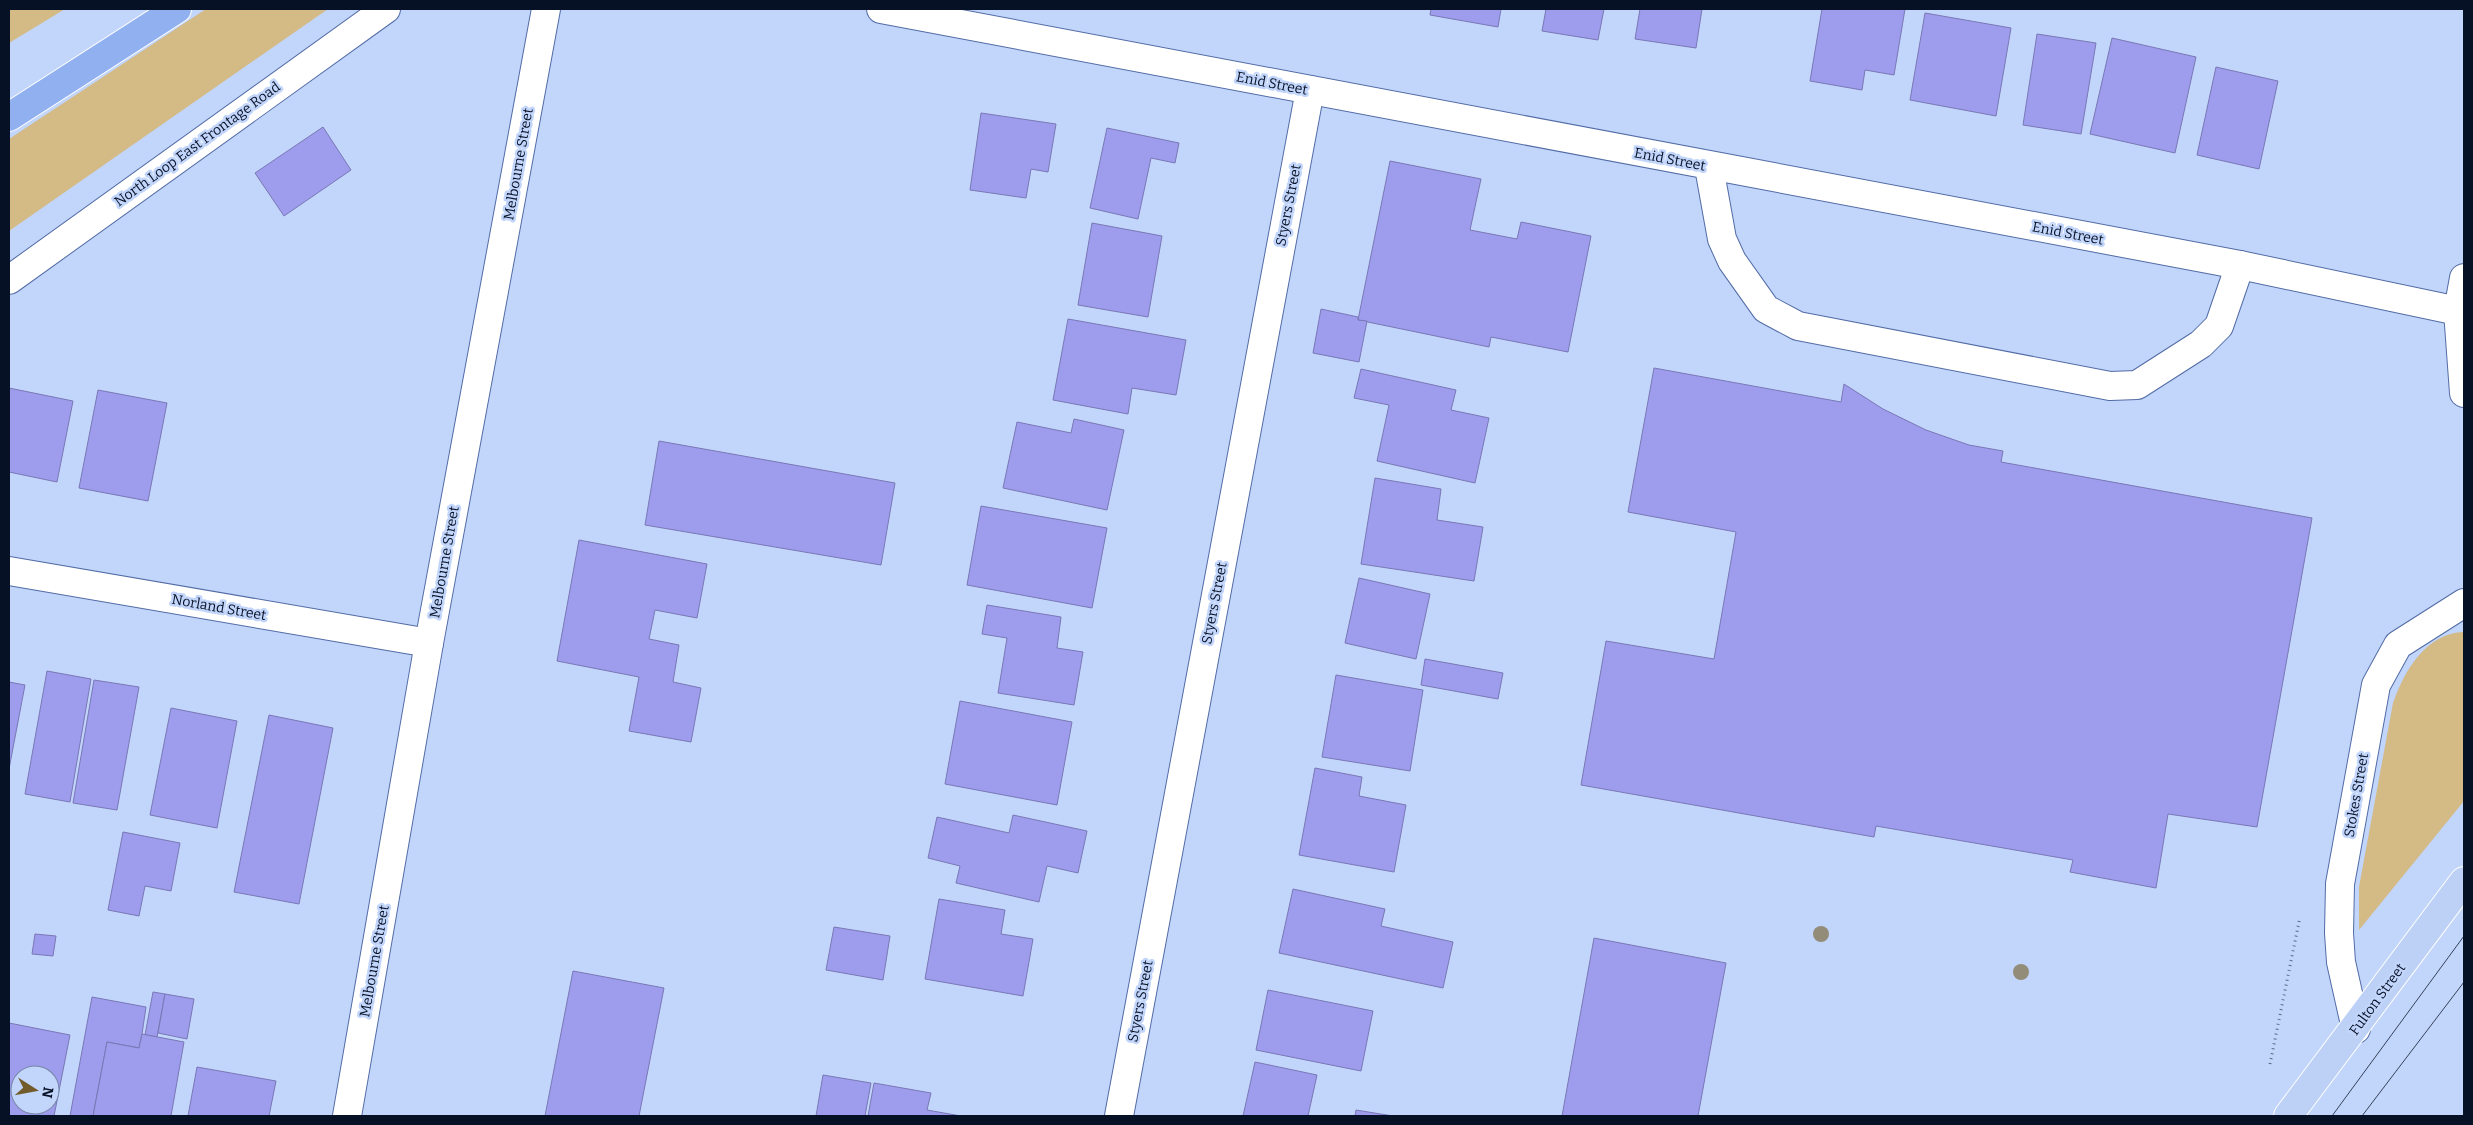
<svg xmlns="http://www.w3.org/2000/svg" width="2473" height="1125" viewBox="0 0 2473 1125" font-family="Bitter,serif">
<rect width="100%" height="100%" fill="#c2d5fb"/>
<g fill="#d4ba85">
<path d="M 9,9 L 65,9 L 9,43 Z"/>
<path d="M 206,9 L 328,9 L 9,231 L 9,139 Z"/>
<path d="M 2464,632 L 2464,801 L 2359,930 L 2359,887 L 2393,703 C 2404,671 2426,633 2464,632 Z"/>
</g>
<g fill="#9e9cec" stroke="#7978b6" fill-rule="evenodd">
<path d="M 1431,9 L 1501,9 L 1498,27 L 1430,15 Z"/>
<path d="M 1546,9 L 1604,9 L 1598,40 L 1542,31 Z"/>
<path d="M 1640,9 L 1702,9 L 1696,48 L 1635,39 Z"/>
<path d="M 1822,9 L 1905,9 L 1894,75 L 1865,70 L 1862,90 L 1810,81 Z"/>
<path d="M 1925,13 L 2011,28 L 1996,116 L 1910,100 Z"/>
<path d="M 2037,34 L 2096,43 L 2081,134 L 2023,125 Z"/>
<path d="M 2112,38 L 2196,57 L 2175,153 L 2090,134 Z"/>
<path d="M 2216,67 L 2278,81 L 2259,169 L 2197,155 Z"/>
<path d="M 981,113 L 1056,124 L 1048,172 L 1031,169 L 1026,198 L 970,190 Z"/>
<path d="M 323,127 L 351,170 L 284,216 L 255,173 Z"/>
<path d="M 1107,128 L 1179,143 L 1175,163 L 1151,158 L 1138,219 L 1090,208 Z"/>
<path d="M 1390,161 L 1481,179 L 1470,230 L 1517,239 L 1521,222 L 1591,236 L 1568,352 L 1491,337 L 1489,347 L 1358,320 Z"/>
<path d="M 1092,223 L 1162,236 L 1148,317 L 1078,305 Z"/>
<path d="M 1321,309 L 1358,317 L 1358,320 L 1367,321 L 1359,362 L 1313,353 Z"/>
<path d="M 1068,319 L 1186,340 L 1176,395 L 1132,388 L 1128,414 L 1053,400 Z"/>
<path d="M 1654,368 L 1841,402 L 1844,384 L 1883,409 L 1926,430 L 1969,445 L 2003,451 L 2001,462 L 2312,518 L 2257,827 L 2168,814 L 2156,888 L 2070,872 L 2073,860 L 1876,826 L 1874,837 L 1581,785 L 1606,641 L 1714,659 L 1736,532 L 1628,512 Z"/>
<path d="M 1361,369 L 1456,390 L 1451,410 L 1489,418 L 1475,483 L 1377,461 L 1389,405 L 1354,398 Z"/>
<path d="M 9,388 L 73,401 L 57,482 L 9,472 Z"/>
<path d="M 98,390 L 167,403 L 148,501 L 79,488 Z"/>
<path d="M 1074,419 L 1124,430 L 1107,510 L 1003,488 L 1017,422 L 1071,433 Z"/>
<path d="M 659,441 L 895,483 L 881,565 L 645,525 Z"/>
<path d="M 1375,478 L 1441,489 L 1437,520 L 1483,527 L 1474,581 L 1361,564 Z"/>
<path d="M 981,506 L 1107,528 L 1092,608 L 967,585 Z"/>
<path d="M 579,540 L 707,564 L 697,618 L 655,610 L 649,639 L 679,645 L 673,682 L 701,688 L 691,742 L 629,731 L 639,677 L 557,661 Z"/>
<path d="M 1359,578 L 1430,594 L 1416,659 L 1345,643 Z"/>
<path d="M 987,605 L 1061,617 L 1057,648 L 1083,652 L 1074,705 L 998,693 L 1007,638 L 982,634 Z"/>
<path d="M 1425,659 L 1503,673 L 1498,699 L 1421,685 Z"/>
<path d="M 47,671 L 91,679 L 70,802 L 25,794 Z"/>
<path d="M 1336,675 L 1423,690 L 1410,771 L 1322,757 Z"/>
<path d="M 94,680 L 139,687 L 117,810 L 73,803 Z"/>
<path d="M 9,682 L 25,685 L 9,769 Z"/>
<path d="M 960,701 L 1072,722 L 1057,805 L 945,784 Z"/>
<path d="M 171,708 L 237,721 L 217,828 L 150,815 Z"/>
<path d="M 269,715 L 333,728 L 299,904 L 234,892 Z"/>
<path d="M 1315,768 L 1362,777 L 1359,796 L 1406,805 L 1394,872 L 1299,855 Z"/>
<path d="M 1013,815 L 1087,831 L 1078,873 L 1047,866 L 1039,902 L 956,883 L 960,866 L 928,858 L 937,817 L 1009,833 Z"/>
<path d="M 123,832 L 180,843 L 171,891 L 145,886 L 139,916 L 108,910 Z"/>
<path d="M 1293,889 L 1385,909 L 1381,926 L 1453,942 L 1443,988 L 1279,953 Z"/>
<path d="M 939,899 L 1005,910 L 1001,934 L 1033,939 L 1023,996 L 925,979 Z"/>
<path d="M 834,927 L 890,936 L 883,980 L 826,970 Z"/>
<path d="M 35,934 L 56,936 L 53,956 L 32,954 Z"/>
<path d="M 1594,938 L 1726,963 L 1698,1116 L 1562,1116 Z"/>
<path d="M 573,971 L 664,988 L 639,1116 L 545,1116 Z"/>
<path d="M 1268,990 L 1373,1011 L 1361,1071 L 1256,1050 Z"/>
<path d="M 153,992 L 165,994 L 157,1037 L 145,1035 Z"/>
<path d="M 165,994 L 194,999 L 187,1039 L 158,1033 Z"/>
<path d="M 92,997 L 146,1007 L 142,1034 L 139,1048 L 107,1042 L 93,1116 L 70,1116 Z"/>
<path d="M 9,1023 L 70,1035 L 54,1116 L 9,1116 ZM 20,1075 L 50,1075 L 50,1105 L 20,1105 Z"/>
<path d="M 142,1034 L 184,1042 L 171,1116 L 93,1116 L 107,1042 L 139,1048 Z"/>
<path d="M 1255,1062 L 1317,1075 L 1308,1116 L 1243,1116 Z"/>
<path d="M 197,1067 L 276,1081 L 269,1116 L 188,1116 Z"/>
<path d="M 823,1075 L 871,1083 L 865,1116 L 816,1116 Z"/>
<path d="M 874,1083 L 931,1093 L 927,1110 L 961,1116 L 868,1116 Z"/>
<path d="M 1356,1110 L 1393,1116 L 1355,1116 Z"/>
</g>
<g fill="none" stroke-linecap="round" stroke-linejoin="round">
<defs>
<g id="minor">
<path d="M 881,9 L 2240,265 L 2458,311"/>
<path d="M 1709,167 L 1722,239 L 1732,261 L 1766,309 L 1798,326 L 2110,386 L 2137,385 L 2201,344 L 2219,326 L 2240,265"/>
<path d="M 2464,278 L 2458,311 L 2464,393"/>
<path d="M 9,280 L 386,9"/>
<path d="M 9,571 L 429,643"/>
<path d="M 2356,1029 L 2341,962 L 2339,933 L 2340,884 L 2376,685 L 2398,645 L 2464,603"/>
<path d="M 347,1116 L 429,643 L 546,9"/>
<path d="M 1119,1116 L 1310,90"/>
</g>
<path id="major" d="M 2288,1116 L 2464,881"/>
<path id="highway" d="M 9,117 L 177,9"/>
</defs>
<use href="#minor" stroke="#526ca5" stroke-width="30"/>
<use href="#major" stroke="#fff" stroke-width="30"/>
<use href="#highway" stroke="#fff" stroke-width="30"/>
<path stroke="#5c6a87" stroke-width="3" stroke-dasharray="1 4" stroke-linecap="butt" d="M 2270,1064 L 2300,917"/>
<use href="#minor" stroke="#fff" stroke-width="28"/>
<use href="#major" stroke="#bdd0f6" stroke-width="28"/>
<use href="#highway" stroke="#91b0f0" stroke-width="28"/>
<g stroke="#36425b" stroke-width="1">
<path d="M 2332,1116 L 2464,936"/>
<path d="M 2362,1116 L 2464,982"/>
</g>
</g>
<g fill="#938c78">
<circle cx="1821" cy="934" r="8"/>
<circle cx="2021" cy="972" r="8"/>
</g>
<g text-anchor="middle" stroke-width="5" stroke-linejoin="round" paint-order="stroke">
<g font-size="14" fill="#071126" stroke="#c2d5fb">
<text transform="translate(1272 83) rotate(11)" y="5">Enid Street</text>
<text transform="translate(197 144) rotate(-36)" y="5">North Loop East Frontage Road</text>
<text transform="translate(1670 159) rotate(11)" y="5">Enid Street</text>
<text transform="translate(518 164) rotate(-80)" y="5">Melbourne Street</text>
<text transform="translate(1288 205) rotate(-79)" y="5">Styers Street</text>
<text transform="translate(2068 233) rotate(11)" y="5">Enid Street</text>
<text transform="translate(444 562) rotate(-80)" y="5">Melbourne Street</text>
<text transform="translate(1214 603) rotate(-79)" y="5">Styers Street</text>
<text transform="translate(219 607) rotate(10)" y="5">Norland Street</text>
<text transform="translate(2356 795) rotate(-80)" y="5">Stokes Street</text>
<text transform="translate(374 961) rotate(-80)" y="5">Melbourne Street</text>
<text transform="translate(2377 999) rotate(-54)" y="5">Fulton Street</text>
<text transform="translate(1140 1001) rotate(-79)" y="5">Styers Street</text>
</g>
</g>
<rect width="2473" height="1125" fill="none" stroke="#071126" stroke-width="20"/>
<g transform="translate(35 1090) rotate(101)"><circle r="24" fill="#c2d5fb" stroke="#7787a6"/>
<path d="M0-4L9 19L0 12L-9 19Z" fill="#725b2b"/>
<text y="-8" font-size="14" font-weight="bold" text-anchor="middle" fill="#071126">N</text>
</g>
</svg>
